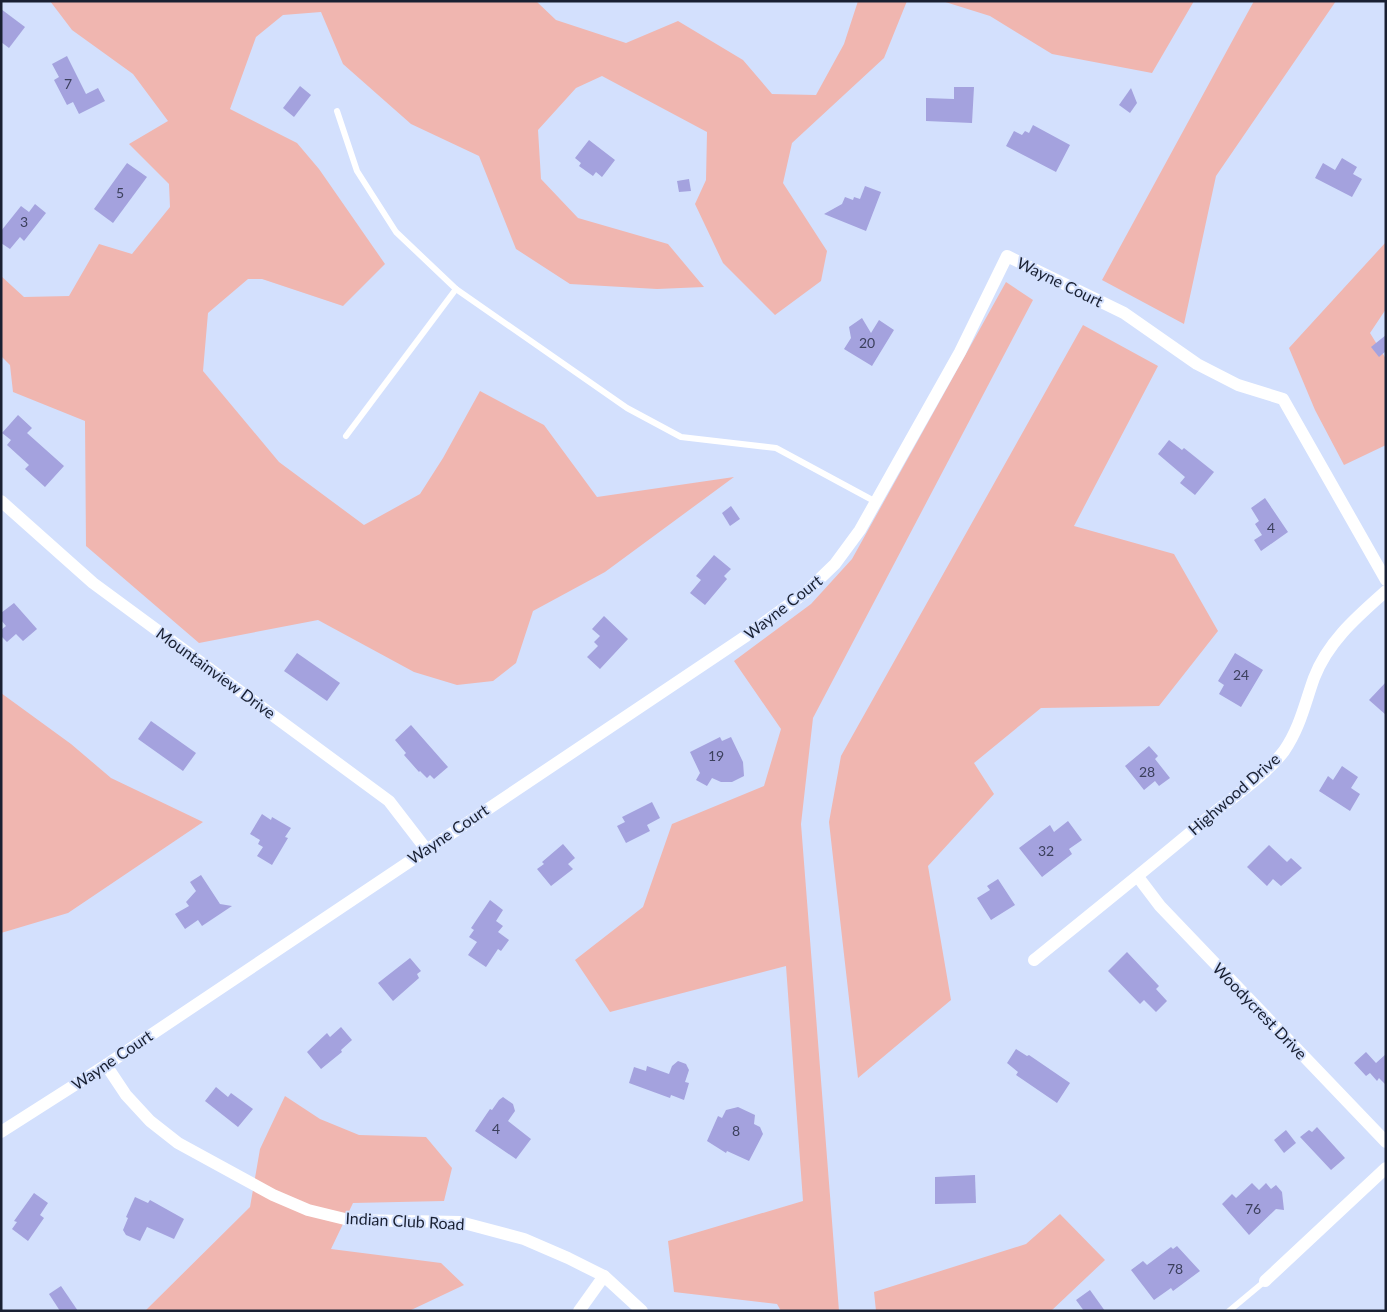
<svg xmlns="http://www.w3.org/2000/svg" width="1387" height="1312" viewBox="0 0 1387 1312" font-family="Lato,sans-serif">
<rect width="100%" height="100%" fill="#d3e0fd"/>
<g fill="#f0b6b0">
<path d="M 50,1 L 536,1 L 556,20 L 626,43 L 678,21 L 743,60 L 772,94 L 816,95 L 844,44 L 858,1 L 907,1 L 884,58 L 792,143 L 783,183 L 827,251 L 821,281 L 775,315 L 723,263 L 695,204 L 706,180 L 707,132 L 602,76 L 576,88 L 538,130 L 541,179 L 578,218 L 668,244 L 704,287 L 657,289 L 570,284 L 516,249 L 479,156 L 411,124 L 343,64 L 321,12 L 283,15 L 256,37 L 230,109 L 297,143 L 319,169 L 385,264 L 343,306 L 262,279 L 248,279 L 208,313 L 203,371 L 279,462 L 364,525 L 420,494 L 443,458 L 480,391 L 544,425 L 597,497 L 734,477 L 605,572 L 533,611 L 516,663 L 493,681 L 457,685 L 414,672 L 318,620 L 199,643 L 86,546 L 85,421 L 13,392 L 10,365 L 1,356 L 1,276 L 24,297 L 69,296 L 99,244 L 132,254 L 170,207 L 169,184 L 129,144 L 168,121 L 133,74 L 72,30 Z"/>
<path d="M 942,1 L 1194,1 L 1152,73 L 1052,54 L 990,16 Z"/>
<path d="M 1254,1 L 1336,1 L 1216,176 L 1184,324 L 1102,280 Z"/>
<path d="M 1386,242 L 1386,309 L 1370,333 L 1386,359 L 1386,445 L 1344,465 L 1315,410 L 1289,348 Z"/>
<path d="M 1006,282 L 1033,300 L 813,718 L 801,824 L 839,1311 L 781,1311 L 777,1304 L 674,1292 L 668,1241 L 803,1201 L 786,966 L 610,1012 L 575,960 L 643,907 L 672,824 L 764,786 L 781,729 L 734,661 L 811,604 L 852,559 Z"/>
<path d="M 1083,325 L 1158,366 L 1074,526 L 1174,554 L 1218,631 L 1159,706 L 1041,708 L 974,763 L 994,794 L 928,866 L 951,1000 L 858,1078 L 829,822 L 841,756 Z"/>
<path d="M 1,693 L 71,744 L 111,778 L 203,822 L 68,913 L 1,933 Z"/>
<path d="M 285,1096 L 320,1119 L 359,1135 L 426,1137 L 452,1168 L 444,1201 L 353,1203 L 331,1249 L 441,1263 L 464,1285 L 409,1311 L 145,1311 L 250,1207 L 260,1149 Z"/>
<path d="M 1060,1214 L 1105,1260 L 1051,1311 L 876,1311 L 874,1292 L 1026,1244 Z"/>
</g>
<g fill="#a4a2de">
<path d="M 1,9 L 25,27 L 9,48 L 1,42 Z"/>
<path d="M 67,56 L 86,94 L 98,88 L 105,101 L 79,114 L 73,102 L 67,105 L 54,80 L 59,77 L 52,64 Z"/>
<path d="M 300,86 L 311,95 L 294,117 L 283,108 Z"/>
<path d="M 954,87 L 974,87 L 972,123 L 926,121 L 926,98 L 954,99 Z"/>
<path d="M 1131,88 L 1137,103 L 1130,113 L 1119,105 Z"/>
<path d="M 1033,125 L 1070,145 L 1056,172 L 1006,146 L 1014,131 L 1022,135 L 1025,131 L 1029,133 Z"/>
<path d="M 589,140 L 615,160 L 602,177 L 596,172 L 593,176 L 579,166 L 581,163 L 575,158 Z"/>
<path d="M 1342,158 L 1357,167 L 1353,174 L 1362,179 L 1352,197 L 1315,178 L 1323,163 L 1335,170 Z"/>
<path d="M 127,163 L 147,177 L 113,223 L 94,209 Z"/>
<path d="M 689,179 L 691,191 L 679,192 L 677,181 Z"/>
<path d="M 865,186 L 881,192 L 866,231 L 824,214 L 842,204 L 845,197 L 853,200 L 854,197 L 860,199 Z"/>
<path d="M 35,204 L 46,213 L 24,241 L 20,237 L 10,249 L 1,243 L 1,231 L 21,206 L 29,212 Z"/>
<path d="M 862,318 L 871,333 L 879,320 L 894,330 L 872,366 L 844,349 L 851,338 L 849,327 Z"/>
<path d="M 1386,335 L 1386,351 L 1379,357 L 1371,347 Z"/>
<path d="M 18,415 L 32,428 L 27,433 L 64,466 L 45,487 L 25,469 L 29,465 L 7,445 L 11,440 L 2,433 Z"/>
<path d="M 1169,440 L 1182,450 L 1184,448 L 1214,472 L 1195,495 L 1180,483 L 1185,477 L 1158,454 Z"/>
<path d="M 1265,498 L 1288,532 L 1261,551 L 1254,540 L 1262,535 L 1255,524 L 1259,521 L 1251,508 Z"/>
<path d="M 731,506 L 740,519 L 730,526 L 722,513 Z"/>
<path d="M 714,555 L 731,569 L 724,576 L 727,579 L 705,605 L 690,593 L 701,580 L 696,576 Z"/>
<path d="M 14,603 L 37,629 L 23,641 L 16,634 L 7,642 L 1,636 L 1,630 L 6,626 L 1,620 L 1,613 Z"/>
<path d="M 604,616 L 628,639 L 600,669 L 587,657 L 598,646 L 594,642 L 600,636 L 592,629 Z"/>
<path d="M 297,653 L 340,683 L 327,701 L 284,671 Z"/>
<path d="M 1235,653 L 1263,670 L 1241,707 L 1219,694 L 1224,685 L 1218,681 Z"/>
<path d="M 1386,682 L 1386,715 L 1369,700 Z"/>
<path d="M 151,721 L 196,753 L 183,771 L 138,739 Z"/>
<path d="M 411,725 L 448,767 L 434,779 L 430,775 L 427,778 L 420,771 L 419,772 L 404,755 L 406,753 L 395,740 Z"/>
<path d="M 720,737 L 722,741 L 731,737 L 743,762 L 744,776 L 732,782 L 721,782 L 712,778 L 707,786 L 696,780 L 700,773 L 690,752 Z"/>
<path d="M 1149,746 L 1158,756 L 1155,759 L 1170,778 L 1159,786 L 1155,781 L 1144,790 L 1125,766 Z"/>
<path d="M 1342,766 L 1358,777 L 1351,788 L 1360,794 L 1350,811 L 1319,791 L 1328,776 L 1333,780 Z"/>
<path d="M 652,802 L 660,818 L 647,825 L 650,831 L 626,843 L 617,826 L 625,822 L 622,817 Z"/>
<path d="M 262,814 L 271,820 L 272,817 L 291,828 L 285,837 L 288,838 L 272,865 L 257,856 L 263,847 L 258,844 L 260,840 L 250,834 Z"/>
<path d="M 1068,821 L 1082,840 L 1069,849 L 1072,854 L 1042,877 L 1019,848 L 1050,825 L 1054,832 Z"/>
<path d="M 563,844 L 575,858 L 568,864 L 573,869 L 551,886 L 537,869 L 544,864 L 542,862 Z"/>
<path d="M 1269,845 L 1287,862 L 1291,858 L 1302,868 L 1281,886 L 1273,879 L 1267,886 L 1247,867 Z"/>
<path d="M 201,875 L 220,904 L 232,906 L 202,926 L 198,920 L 185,929 L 175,914 L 189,906 L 186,902 L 196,891 L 190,882 Z"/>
<path d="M 998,879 L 1015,905 L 991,920 L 977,898 L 990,890 L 987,886 Z"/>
<path d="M 490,900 L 503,910 L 496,921 L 503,926 L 498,932 L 509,940 L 501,951 L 498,949 L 486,967 L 468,955 L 477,942 L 469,937 L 474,930 L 471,928 Z"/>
<path d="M 1127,952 L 1159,986 L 1156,989 L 1167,1001 L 1156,1012 L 1144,1000 L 1140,1004 L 1108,971 Z"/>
<path d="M 410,958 L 421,971 L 417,974 L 419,978 L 393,1001 L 378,983 Z"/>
<path d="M 341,1027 L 352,1040 L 341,1050 L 342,1052 L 321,1069 L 307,1052 L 327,1033 L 330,1037 Z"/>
<path d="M 1016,1049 L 1027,1056 L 1029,1055 L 1070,1083 L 1057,1103 L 1016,1075 L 1018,1072 L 1007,1063 Z"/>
<path d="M 1366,1052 L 1376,1063 L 1386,1054 L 1386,1085 L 1379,1078 L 1377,1081 L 1370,1073 L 1366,1076 L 1354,1063 Z"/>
<path d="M 678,1061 L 686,1064 L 689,1070 L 685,1082 L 689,1083 L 684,1100 L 671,1095 L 670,1098 L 629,1083 L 634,1067 L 646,1071 L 647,1066 L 669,1074 L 672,1066 Z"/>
<path d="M 216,1087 L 228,1097 L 231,1093 L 253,1109 L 238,1127 L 205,1101 Z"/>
<path d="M 503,1097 L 513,1104 L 515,1111 L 508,1121 L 531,1139 L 516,1159 L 475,1131 L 490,1109 L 492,1110 L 499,1100 Z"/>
<path d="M 738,1107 L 755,1115 L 754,1124 L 760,1127 L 763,1134 L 749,1161 L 727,1151 L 726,1153 L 707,1141 L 718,1116 L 722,1118 L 726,1110 Z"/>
<path d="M 1317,1127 L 1345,1158 L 1331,1170 L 1300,1137 L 1309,1130 L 1312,1132 Z"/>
<path d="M 1286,1130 L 1296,1143 L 1284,1153 L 1274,1140 Z"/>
<path d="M 975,1175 L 976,1203 L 935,1204 L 935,1177 Z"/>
<path d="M 1252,1183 L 1259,1190 L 1266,1183 L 1271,1189 L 1276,1185 L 1282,1192 L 1284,1210 L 1276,1209 L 1249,1235 L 1222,1204 L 1232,1194 L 1236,1198 Z"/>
<path d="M 34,1193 L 48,1203 L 40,1215 L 44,1218 L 28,1241 L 12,1229 L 17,1222 L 14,1221 Z"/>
<path d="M 135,1197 L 148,1203 L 150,1200 L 184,1219 L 174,1239 L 147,1227 L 140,1241 L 126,1235 L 123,1230 L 128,1218 L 126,1217 Z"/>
<path d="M 1177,1246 L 1200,1271 L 1173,1291 L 1171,1288 L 1154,1300 L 1131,1270 L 1143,1261 L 1147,1265 L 1171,1247 L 1173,1249 Z"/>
<path d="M 61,1286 L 78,1311 L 60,1311 L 49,1294 Z"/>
<path d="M 1090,1290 L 1105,1311 L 1084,1311 L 1076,1300 Z"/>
</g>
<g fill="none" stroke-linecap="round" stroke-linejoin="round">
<g stroke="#fff" stroke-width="6">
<path d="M 337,111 L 357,171 L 396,232 L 456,289 L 627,408 L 681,437 L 776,448 L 876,502"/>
<path d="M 346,436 L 456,289"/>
<path d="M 1229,1311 L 1265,1281"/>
</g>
<g stroke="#fff" stroke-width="12">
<path d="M 1,501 L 93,583 L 389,801 L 426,849"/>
<path d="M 1138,877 L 1160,906 L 1386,1142"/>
<path d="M 1034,960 C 1093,912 1152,865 1210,816 C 1234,796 1265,776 1284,751 C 1300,728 1305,703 1314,678 C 1328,641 1358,616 1386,591"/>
<path d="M 106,1065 L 126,1095 L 150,1121 L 178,1143 L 273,1195 L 308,1210 L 349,1220 L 460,1222 L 524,1239 L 568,1258 L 604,1276 L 642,1311"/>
<path d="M 1,1132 L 106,1065 L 746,636 L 806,592 L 835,564 L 860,530 L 960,352 L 1007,256 L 1124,313 L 1197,364 L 1238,385 L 1283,399 L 1386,580"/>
<path d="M 1265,1281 L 1386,1168"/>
<path d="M 579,1311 L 604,1276"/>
</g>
</g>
<g text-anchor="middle" stroke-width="4" stroke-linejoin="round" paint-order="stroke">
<g font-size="14" fill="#3c405d">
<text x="68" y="89">7</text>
<text x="120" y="198">5</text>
<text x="24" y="227">3</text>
<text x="867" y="348">20</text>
<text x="1271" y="533">4</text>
<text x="1241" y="680">24</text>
<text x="716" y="761">19</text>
<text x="1147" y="777">28</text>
<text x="1046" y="856">32</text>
<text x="496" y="1134">4</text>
<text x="736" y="1136">8</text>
<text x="1253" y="1214">76</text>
<text x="1175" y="1274">78</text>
</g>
<g font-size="16" fill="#192032" stroke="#d3e0fd">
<text transform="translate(1060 282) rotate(26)" y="6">Wayne Court</text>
<text transform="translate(783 607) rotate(-38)" y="6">Wayne Court</text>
<text transform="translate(216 673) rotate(36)" y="6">Mountainview Drive</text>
<text transform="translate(1234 794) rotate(-41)" y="6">Highwood Drive</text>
<text transform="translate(448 834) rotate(-34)" y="6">Wayne Court</text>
<text transform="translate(1260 1011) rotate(46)" y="6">Woodycrest Drive</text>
<text transform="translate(112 1060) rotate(-34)" y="6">Wayne Court</text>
<text transform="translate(405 1221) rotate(3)" y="6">Indian Club Road</text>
</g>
</g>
<rect width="1387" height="1312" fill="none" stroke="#192032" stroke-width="5"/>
</svg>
